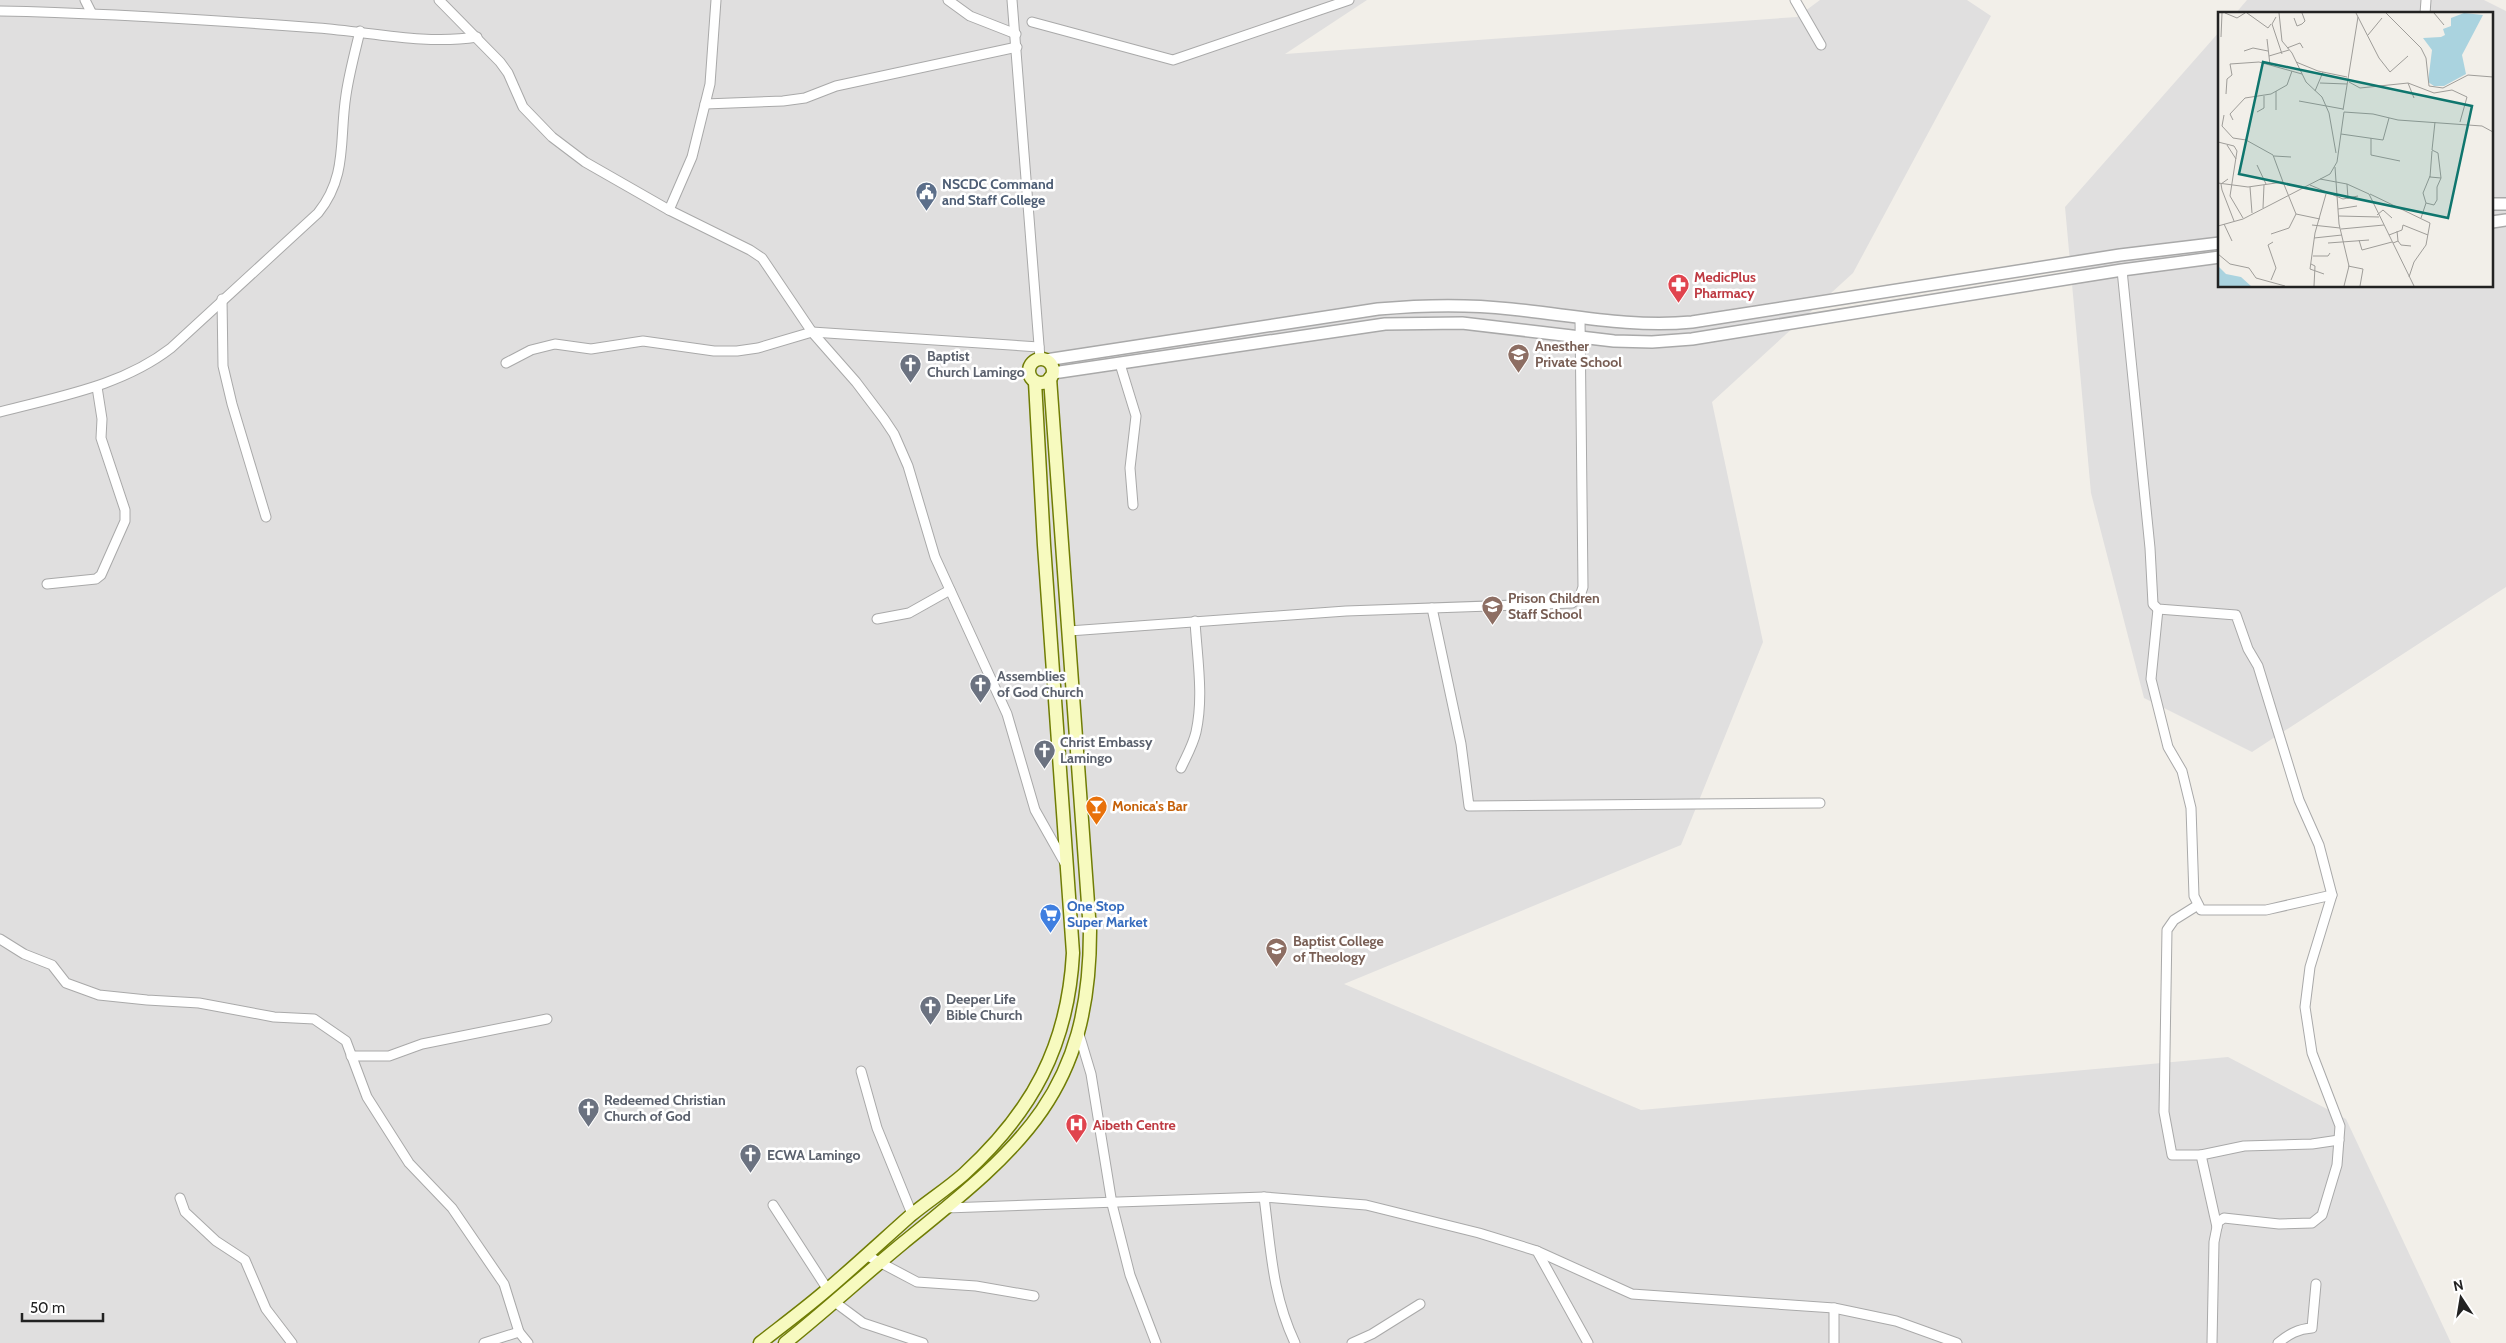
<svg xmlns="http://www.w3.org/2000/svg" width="2506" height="1343" viewBox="0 0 2506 1343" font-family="Cabin,sans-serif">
<rect width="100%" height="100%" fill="#f2efe9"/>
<g fill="#e0dfdf">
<path d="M 0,0 L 1367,0 L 1285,54 L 1797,17 L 1820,0 L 1967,0 L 1991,16 L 1853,273 L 1712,402 L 1763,642 L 1681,845 L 1344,984 L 1641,1110 L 2228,1057 L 2346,1119 L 2451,1343 L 0,1343 Z"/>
<path d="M 2247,0 L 2484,0 L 2506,11 L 2506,587 L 2252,752 L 2144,698 L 2091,493 L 2065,207 L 2220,31 L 2220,286 L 2492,286 L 2492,14 L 2235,14 Z"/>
</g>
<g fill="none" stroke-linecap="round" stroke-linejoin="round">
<defs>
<g id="minor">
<path d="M 85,0 L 91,12"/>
<path d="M 439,0 L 500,62 L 508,73 L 523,107 L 552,137 L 585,162 L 669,210 L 750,250 L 762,258 L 812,332 L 856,382 L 884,419 L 894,434 L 908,466 L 935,557 L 1007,714 L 1035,810 L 1066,865"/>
<path d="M 948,0 L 970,16 L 1016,34"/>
<path d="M 1012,0 L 1040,358"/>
<path d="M 1795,0 L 1821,45"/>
<path d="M 0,11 C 106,13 212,20 318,28 C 371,32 424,45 477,37"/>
<path d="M 2425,14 L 2426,0"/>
<path d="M 1032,22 L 1173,60 L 1349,0"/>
<path d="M 705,104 L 783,101 L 805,98 L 836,86 L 1017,47"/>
<path d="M 669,210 L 692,157 L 710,84 L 716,0"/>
<path d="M 2122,270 L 2150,548 L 2153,604 L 2158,609 L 2236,615 L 2248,649 L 2258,666 L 2299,800 L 2319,845 L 2332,895 L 2310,967 L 2305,1007 L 2312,1053 L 2340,1126 L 2337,1165 L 2322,1215 L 2312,1223 L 2279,1224 L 2224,1218 L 2218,1222 L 2214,1242 L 2212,1343"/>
<path d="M 222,299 L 223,366 L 232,404 L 266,517"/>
<path d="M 506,363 L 531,350 L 555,344 L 591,349 L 643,341 L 714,351 L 737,351 L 758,348 L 812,332 L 1039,347"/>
<path d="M 1120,364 L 1136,416 L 1130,468 L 1133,505"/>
<path d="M 0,412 C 60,396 122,386 171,348 L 318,213 C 348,176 339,139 346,95 C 349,74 355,52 360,31"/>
<path d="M 47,584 L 96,579 L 101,575 L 125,521 L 125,510 L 101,438 L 102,419 L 97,387"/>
<path d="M 1432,608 L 1461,744 L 1469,806 L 1820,803"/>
<path d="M 2158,609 L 2151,679 L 2168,747 L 2182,771 L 2191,808 L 2194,896 L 2201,910 L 2266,910 L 2332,895"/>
<path d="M 877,619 L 909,613 L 950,590"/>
<path d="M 1069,631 L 1346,611 L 1572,603 L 1580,596 L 1583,587 L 1580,318"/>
<path d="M 1181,768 C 1186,757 1193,745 1196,732 C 1204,696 1197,657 1195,621"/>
<path d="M 2198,905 L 2174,920 L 2167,930 L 2164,1112 L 2172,1155 L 2201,1155 L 2217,1227"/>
<path d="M 0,939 L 24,954 L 52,965 L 66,983 L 99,995 L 147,1000 L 199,1003 L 274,1017 L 314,1019 L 346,1041 L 367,1097 L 409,1163 L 452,1208 L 504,1284 L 519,1332"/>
<path d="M 1079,1034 L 1091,1074 L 1112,1204 L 1130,1275 L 1156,1343"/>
<path d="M 351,1056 L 389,1056 L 422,1044 L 547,1019"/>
<path d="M 861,1071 L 877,1128 L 912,1214"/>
<path d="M 2201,1155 L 2244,1146 L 2312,1144 L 2339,1140"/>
<path d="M 1264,1197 C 1271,1250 1272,1294 1295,1343"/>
<path d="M 180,1198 L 185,1212 L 216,1241 L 245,1260 L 266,1309 L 292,1343"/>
<path d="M 773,1205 L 828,1290"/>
<path d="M 946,1208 L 1264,1197 L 1366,1205 L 1479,1233 L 1537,1251 L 1588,1343"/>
<path d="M 1537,1251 L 1632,1294 L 1834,1308 L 1896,1321 L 1957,1343"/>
<path d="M 866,1255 L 917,1282 L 976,1286 L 1034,1296"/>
<path d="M 836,1303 L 863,1323 L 923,1343"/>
<path d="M 484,1343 L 519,1332 L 528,1343"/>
<path d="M 1352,1343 L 1372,1334 L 1420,1304"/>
<path d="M 1834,1343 L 1834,1308"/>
<path d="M 2278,1343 C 2289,1334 2298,1329 2312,1328 L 2316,1284"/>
</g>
<g id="tertiary">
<path d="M 2492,204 L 2506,204"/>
<path d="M 2492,222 L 2506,220"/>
<path d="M 1046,360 L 1378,309 C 1422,305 1467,304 1511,309 C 1572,315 1631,328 1692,322 L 2120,255 L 2220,243"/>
<path d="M 1053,373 L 1385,324 L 1462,323 L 1614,341 L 1652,342 L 1692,339 L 2122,270 L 2220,257"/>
</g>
<g id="secondary">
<circle cx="1041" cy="371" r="12"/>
<path d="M 760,1343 C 783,1325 806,1308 828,1289 C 856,1265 883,1240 910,1216 C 928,1201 947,1189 964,1174 C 1032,1112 1068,1046 1073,953 L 1044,545 L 1035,382"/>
<path d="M 785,1343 C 825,1311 863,1276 903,1243 C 1020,1148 1090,1094 1090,931 L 1050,378"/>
</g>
</defs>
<use href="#minor" stroke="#a9a9a9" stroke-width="11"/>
<use href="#tertiary" stroke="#a9a9a9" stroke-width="14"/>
<use href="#secondary" stroke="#707d05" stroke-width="15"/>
<use href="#minor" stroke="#fff" stroke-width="9"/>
<use href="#tertiary" stroke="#fff" stroke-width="11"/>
<use href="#secondary" stroke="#f7fabf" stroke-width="12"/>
</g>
<defs>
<symbol id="civic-pin" viewBox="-11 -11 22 30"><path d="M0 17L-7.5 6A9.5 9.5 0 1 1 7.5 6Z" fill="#5c6f8a" stroke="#fff"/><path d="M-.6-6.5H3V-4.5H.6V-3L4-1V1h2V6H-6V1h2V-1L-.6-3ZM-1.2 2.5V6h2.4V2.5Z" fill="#fff"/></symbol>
<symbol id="pharmacy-pin" viewBox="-11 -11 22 30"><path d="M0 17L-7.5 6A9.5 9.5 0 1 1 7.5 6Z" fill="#e0444e" stroke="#fff"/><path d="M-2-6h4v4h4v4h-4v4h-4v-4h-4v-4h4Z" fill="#fff"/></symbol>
<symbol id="school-pin" viewBox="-11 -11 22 30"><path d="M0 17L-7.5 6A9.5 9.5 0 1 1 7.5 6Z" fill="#8d6e63" stroke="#fff"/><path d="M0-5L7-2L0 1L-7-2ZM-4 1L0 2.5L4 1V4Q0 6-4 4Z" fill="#fff"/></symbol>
<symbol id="church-pin" viewBox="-11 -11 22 30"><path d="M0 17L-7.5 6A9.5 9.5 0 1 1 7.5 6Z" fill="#6b7280" stroke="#fff"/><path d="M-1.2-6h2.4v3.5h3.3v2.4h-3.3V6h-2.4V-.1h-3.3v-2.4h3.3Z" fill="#fff"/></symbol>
<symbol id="bar-pin" viewBox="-11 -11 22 30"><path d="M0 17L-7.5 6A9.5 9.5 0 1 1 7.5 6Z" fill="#e8710a" stroke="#fff"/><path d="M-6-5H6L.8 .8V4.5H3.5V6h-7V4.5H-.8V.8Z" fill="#fff"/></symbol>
<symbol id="supermarket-pin" viewBox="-11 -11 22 30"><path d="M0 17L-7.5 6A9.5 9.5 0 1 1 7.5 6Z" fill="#3f7fe0" stroke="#fff"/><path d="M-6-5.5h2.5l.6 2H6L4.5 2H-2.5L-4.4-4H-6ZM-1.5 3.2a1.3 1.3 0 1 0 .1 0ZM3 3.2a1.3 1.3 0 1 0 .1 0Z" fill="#fff"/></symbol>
<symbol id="university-pin" viewBox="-11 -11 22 30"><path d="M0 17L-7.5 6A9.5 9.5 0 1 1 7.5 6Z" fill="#8d6e63" stroke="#fff"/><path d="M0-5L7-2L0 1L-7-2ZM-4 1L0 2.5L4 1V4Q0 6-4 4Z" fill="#fff"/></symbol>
<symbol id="hospital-pin" viewBox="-11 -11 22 30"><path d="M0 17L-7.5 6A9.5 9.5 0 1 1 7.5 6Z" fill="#e0444e" stroke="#fff"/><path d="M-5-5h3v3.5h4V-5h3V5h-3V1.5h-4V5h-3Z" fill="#fff"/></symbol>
</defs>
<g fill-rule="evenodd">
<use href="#civic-pin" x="914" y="180" width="25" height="34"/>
<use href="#pharmacy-pin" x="1666" y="272" width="25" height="34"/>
<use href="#school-pin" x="1506" y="342" width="25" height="34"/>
<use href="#church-pin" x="898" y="352" width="25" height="34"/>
<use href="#school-pin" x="1480" y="594" width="25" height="34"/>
<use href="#church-pin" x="968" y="672" width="25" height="34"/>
<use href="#church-pin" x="1032" y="738" width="25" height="34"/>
<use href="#bar-pin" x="1084" y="794" width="25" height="34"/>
<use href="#supermarket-pin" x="1038" y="902" width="25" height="34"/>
<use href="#university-pin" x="1264" y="936" width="25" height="34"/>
<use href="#church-pin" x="918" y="994" width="25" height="34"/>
<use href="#church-pin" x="576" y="1096" width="25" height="34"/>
<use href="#hospital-pin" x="1064" y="1112" width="25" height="34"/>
<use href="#church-pin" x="738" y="1142" width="25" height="34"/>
</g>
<g text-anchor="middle" stroke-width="5" stroke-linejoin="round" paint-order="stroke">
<g font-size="14" font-weight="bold" fill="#4e5e75" stroke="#fff" text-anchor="start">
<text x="942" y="189">NSCDC Command<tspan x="942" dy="16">and Staff College</tspan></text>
</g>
<g font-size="14" font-weight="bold" fill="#be3a42" stroke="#fff" text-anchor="start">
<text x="1694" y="282">MedicPlus<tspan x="1694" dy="16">Pharmacy</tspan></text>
<text x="1093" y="1130">Aibeth Centre</text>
</g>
<g font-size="14" font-weight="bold" fill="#785e54" stroke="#fff" text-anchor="start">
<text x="1535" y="351">Anesther<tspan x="1535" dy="16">Private School</tspan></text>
<text x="1508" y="603">Prison Children<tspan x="1508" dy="16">Staff School</tspan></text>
<text x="1293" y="946">Baptist College<tspan x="1293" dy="16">of Theology</tspan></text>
</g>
<g font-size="14" font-weight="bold" fill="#5b616d" stroke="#fff" text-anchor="start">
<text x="927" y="361">Baptist<tspan x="927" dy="16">Church Lamingo</tspan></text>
<text x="997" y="681">Assemblies<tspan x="997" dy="16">of God Church</tspan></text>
<text x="1060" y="747">Christ Embassy<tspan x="1060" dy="16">Lamingo</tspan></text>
<text x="946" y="1004">Deeper Life<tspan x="946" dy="16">Bible Church</tspan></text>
<text x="604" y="1105">Redeemed Christian<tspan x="604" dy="16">Church of God</tspan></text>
<text x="767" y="1160">ECWA Lamingo</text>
</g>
<g font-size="14" font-weight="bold" fill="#c56008" stroke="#fff" text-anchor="start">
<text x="1112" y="811">Monica's Bar</text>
</g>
<g font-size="14" font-weight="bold" fill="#366cbe" stroke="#fff" text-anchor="start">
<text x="1067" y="911">One Stop<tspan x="1067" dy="16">Super Market</tspan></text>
</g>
</g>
<g transform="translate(2218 12)">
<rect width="275" height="275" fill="#f2efe9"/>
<path d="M 246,1 L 265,3 L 244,43 L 248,62 L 226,74 L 216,74 L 210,70 L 214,38 L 205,26 L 223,25 L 227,23 L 225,17 L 233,14 L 233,6 ZM 0,254 L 8,262 L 23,265 L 33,274 L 0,274 Z" fill="#aad3df"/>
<path fill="none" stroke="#9f9d99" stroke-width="1" d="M 7,1 L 19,6 L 27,1M 29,1 L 50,16 L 53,12M 61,1 L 64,29 L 74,41 L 88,70 L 104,85 L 111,101 L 118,141M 168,1 L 203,36 L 208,46 L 211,74 L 225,76 L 250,63 L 275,65M 216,1 L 226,13M 58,5 L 54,12 L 64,42M 140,5 L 161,46 L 172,60 L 190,44M 76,6 L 79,14 L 84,12 L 87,9 L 84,1M 150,23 L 164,6M 3,25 L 4,1M 49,27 L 52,53M 69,36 L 82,31 L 85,36M 26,39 L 35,36 L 50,39M 51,44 L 71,38M 78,50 L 100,59 L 129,65M 131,70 L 142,76 L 190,71M 102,71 L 129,72M 97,79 L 105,60M 8,82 L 9,67 L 14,63 L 12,52 L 41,50 L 84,62M 196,86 L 190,71 L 216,81 L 234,78 L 249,85 L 242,110M 81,89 L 125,97M 58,98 L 58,79M 125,98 L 140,5 L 138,1M 39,100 L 46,96 L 46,84M 126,100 L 155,102 L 180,108 L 264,114 L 275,120M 6,103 L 4,114 L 15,126 L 28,128 L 55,143 L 65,170M 15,108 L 12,102 L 27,86 L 53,82 L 69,73 L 74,59M 123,122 L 165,128 L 171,106M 153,126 L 153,143 L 182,149M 0,130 L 16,134 L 19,139 L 12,184 L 25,206M 9,133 L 18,147M 214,139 L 212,165 L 223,166M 56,144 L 73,145M 39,153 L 48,172M 117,155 L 121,212 L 131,254 L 126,274M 10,167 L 3,172 L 4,178 L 16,209M 102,167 L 129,172 L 151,182 L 196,274M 0,171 L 30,175 L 65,170 L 78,202 L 102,207M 129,172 L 130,187M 92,173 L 125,187 L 140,184M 32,175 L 34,201M 152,182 L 212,211 L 208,233 L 196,250 L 191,265M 208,191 L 205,181 L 212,164M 45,196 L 46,173M 120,197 L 139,194M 159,203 L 165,198 L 174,206M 121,204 L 161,205M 203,206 L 208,191 L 216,193 L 219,188 L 219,175 L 223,166 L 220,141 L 214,138 L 217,110M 6,212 L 14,229M 94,213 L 122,216M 0,214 L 25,207 L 112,162 L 119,150 L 126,100M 123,217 L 166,213M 53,222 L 71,216 L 78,202M 171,223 L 184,218 L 185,213 L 210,223M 96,226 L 124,223M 141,228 L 144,238 L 174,230M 180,229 L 183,233 L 193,234M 110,231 L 151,228M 175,231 L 180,229 L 179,219M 0,242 L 12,252 L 31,256 L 38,266 L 67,274M 95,244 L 110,244 L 112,241M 93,252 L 97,254 L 96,274M 130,254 L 145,257 L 142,274M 106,262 L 92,257 L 97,221 L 108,182M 53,268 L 58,256 L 50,233 L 55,230"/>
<path fill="#0f766e" fill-opacity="0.15" stroke="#0f766e" stroke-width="2.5" d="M 45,50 L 254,94 L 230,206 L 21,162 Z"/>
<rect width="275" height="275" fill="none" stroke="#222" stroke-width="2.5"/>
</g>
<g transform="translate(2461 1298) rotate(348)" stroke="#ffffff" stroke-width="4" paint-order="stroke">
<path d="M0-4L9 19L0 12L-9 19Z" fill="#222222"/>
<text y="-8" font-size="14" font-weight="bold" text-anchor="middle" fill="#222222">N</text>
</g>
<path d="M22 1313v8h81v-8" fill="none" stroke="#222222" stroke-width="2.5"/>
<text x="30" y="1313" font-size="15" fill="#222222" stroke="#ffffff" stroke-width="4" paint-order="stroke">50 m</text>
</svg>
